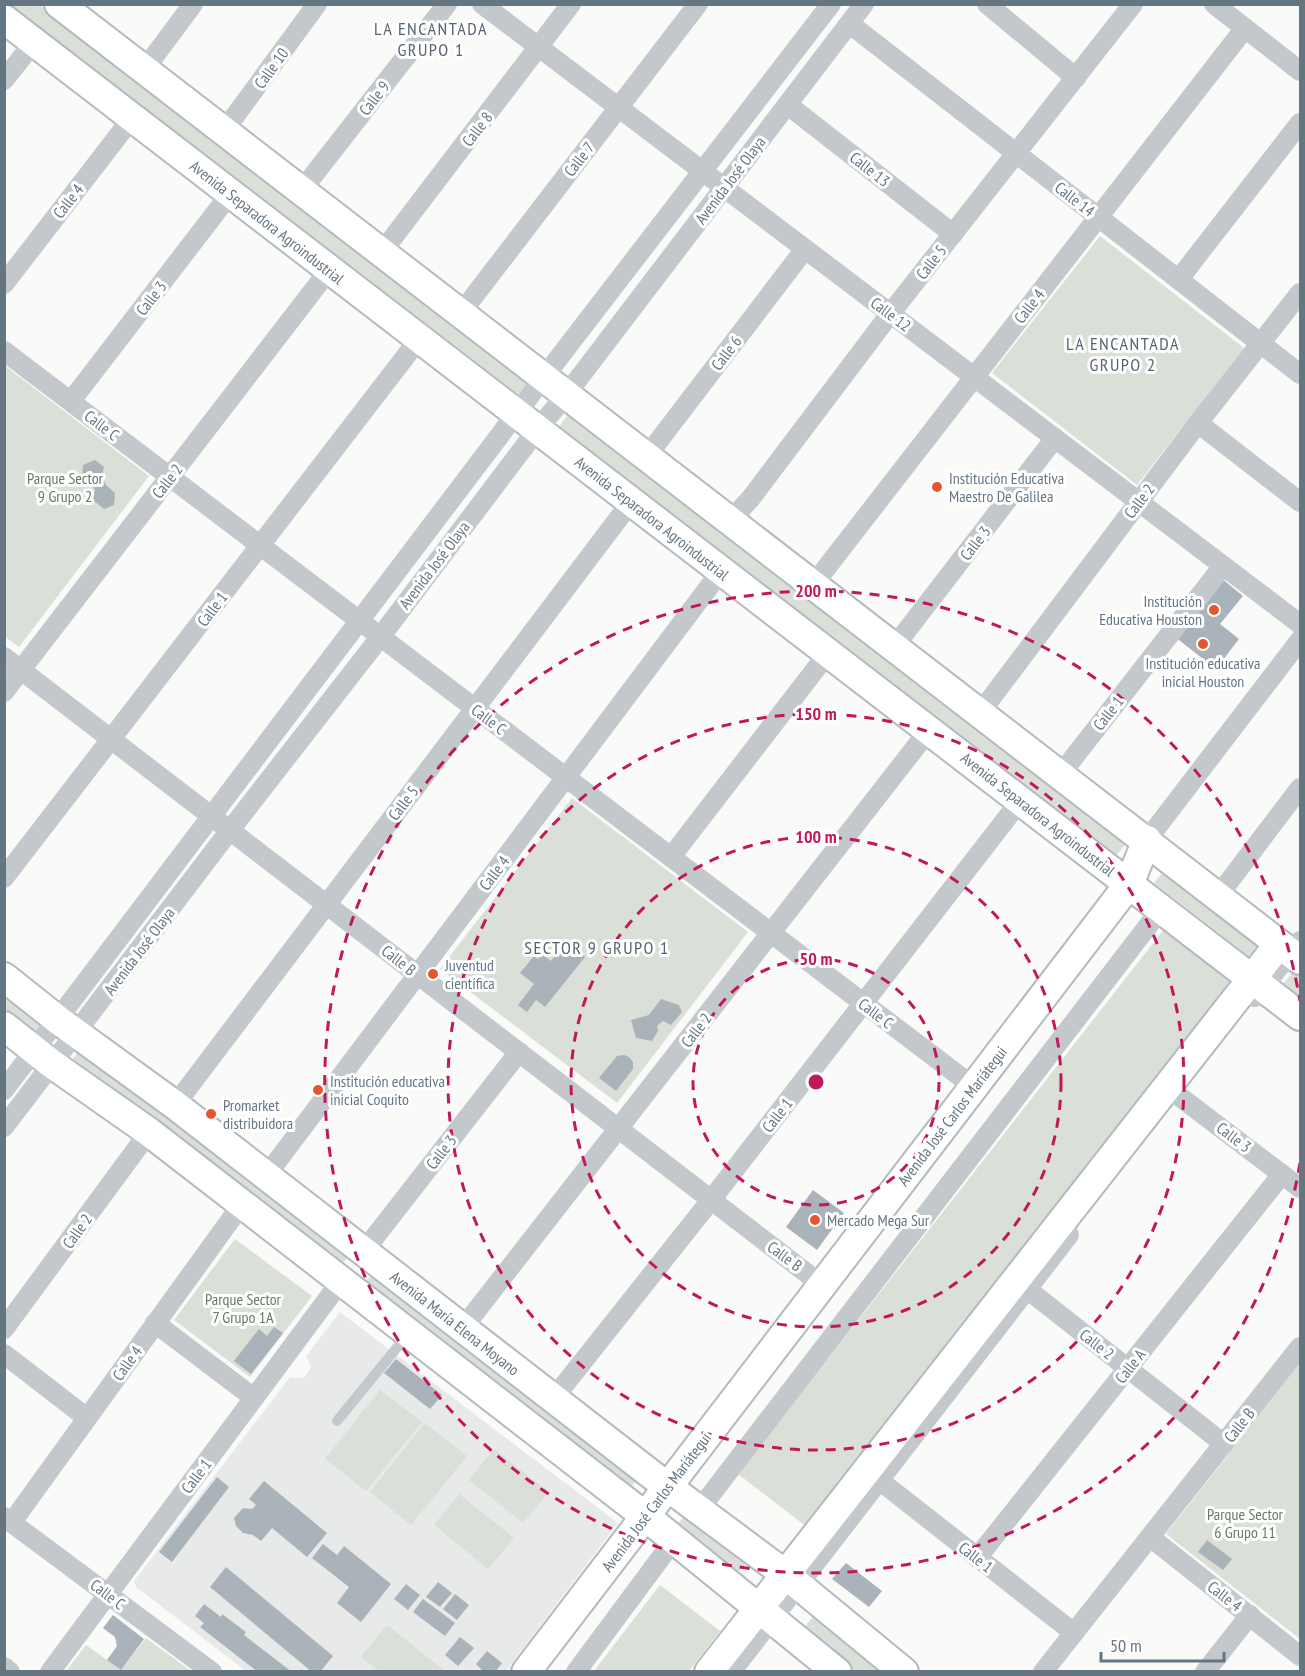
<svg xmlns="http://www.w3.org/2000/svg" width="1305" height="1676" viewBox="0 0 1305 1676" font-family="'PT Sans Narrow',sans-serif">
<rect width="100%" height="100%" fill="#fafaf8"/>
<path fill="#e8e9e9" d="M 340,1312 L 618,1523 L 506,1671 L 246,1671 L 136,1587 L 134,1581 L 290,1377 L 304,1378 L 311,1367 L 306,1356 Z"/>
<g fill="#dadfd7">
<path d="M 10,5 L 40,5 L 530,379 L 518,394 Z"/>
<path d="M 1100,236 L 1244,348 L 1137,485 L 992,373 Z"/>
<path d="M 4,365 L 149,476 L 19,647 L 4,636 Z"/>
<path d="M 569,414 L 1128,841 L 1116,856 L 557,429 Z"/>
<path d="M 572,798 L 748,932 L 617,1103 L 440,969 Z"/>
<path d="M 1165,869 L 1262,944 L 1251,958 L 1154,883 Z"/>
<path d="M 1165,928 L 1234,981 L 807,1527 L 738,1474 Z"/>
<path d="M 1295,970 L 1300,974 L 1300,999 L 1282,985 Z"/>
<path d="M 4,987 L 45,1018 L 38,1037 L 5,1016 Z"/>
<path d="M 83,1049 L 347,1250 L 347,1258 L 340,1267 L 72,1068 L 73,1058 Z"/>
<path d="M 235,1239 L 312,1296 L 250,1377 L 174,1320 Z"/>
<path d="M 372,1275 L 641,1474 L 627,1492 L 365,1282 Z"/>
<path d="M 1300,1363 L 1300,1639 L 1166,1534 Z"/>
<path d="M 380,1390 L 422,1422 L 366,1491 L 325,1459 Z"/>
<path d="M 425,1423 L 467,1456 L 411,1525 L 370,1492 Z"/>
<path d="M 494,1449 L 549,1492 L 523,1523 L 469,1480 Z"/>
<path d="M 459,1494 L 514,1538 L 488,1569 L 434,1525 Z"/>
<path d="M 689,1510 L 750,1558 L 734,1578 L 674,1529 Z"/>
<path d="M 660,1585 L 720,1631 L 689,1671 L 594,1671 Z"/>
<path d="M 817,1612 L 891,1671 L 852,1671 L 801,1631 Z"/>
<path d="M 387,1625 L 445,1671 L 379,1671 L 361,1657 Z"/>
<path d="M 146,1638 L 191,1671 L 66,1671 L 86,1645 L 121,1670 Z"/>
</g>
<g fill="#aab3b9">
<path d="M 95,460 L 104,467 L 102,477 L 106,485 L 115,493 L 114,505 L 104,509 L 93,500 L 95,490 L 91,483 L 82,475 L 83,465 Z"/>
<path d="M 1221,578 L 1243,596 L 1220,624 L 1239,639 L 1216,669 L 1175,637 Z"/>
<path d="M 566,942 L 585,957 L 545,1007 L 536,1000 L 527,1012 L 518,1005 L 534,984 L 520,973 L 534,956 L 538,959 L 542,954 L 551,961 Z"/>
<path d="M 661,999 L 679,1005 L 682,1012 L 671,1025 L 663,1021 L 657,1026 L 658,1031 L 652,1041 L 636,1038 L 631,1020 L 649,1015 Z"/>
<path d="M 624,1055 L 629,1057 L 633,1062 L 633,1069 L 616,1091 L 599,1078 L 617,1056 Z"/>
<path d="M 813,1190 L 844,1213 L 817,1250 L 786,1227 Z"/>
<path d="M 274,1327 L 283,1333 L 251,1374 L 234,1361 L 259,1329 L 267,1336 Z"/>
<path d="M 396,1359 L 442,1395 L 430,1409 L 384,1373 Z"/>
<path d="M 217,1477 L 229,1487 L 172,1562 L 159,1552 Z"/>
<path d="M 264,1481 L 327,1533 L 307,1557 L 272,1528 L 261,1541 L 253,1535 L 243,1533 L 236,1526 L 234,1518 L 243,1508 L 252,1509 L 256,1505 L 249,1499 Z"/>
<path d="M 1207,1540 L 1232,1559 L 1223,1570 L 1198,1552 Z"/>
<path d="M 323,1544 L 337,1555 L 344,1546 L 391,1584 L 361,1622 L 337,1603 L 349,1587 L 312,1558 Z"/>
<path d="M 846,1563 L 882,1591 L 869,1607 L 832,1579 Z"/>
<path d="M 226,1567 L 333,1656 L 320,1672 L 312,1672 L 210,1587 Z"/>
<path d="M 438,1582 L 452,1593 L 440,1607 L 426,1597 Z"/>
<path d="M 406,1584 L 420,1595 L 408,1610 L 394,1599 Z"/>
<path d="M 455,1594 L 469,1605 L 457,1620 L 443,1609 Z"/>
<path d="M 423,1599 L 455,1623 L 445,1636 L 413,1612 Z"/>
<path d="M 204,1604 L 221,1617 L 222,1614 L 246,1632 L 244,1635 L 292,1672 L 258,1672 L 200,1627 L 204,1623 L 195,1616 Z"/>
<path d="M 113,1615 L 144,1639 L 121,1670 L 107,1660 L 117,1646 L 115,1637 L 103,1628 Z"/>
<path d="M 460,1637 L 474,1648 L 458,1666 L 445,1655 Z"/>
<path d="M 487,1651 L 502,1663 L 495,1672 L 484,1672 L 476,1664 Z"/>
</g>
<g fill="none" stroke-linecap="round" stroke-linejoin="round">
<defs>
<g id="secondary">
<path d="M 59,4 L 1300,960"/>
<path d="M 4,19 L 1300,1016"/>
<path d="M 4,977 L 58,1020 L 175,1105 L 652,1475 L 785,1574 L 904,1672"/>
<path d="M 4,1026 L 52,1064 L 149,1132 L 645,1516 L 837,1672"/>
<path d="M 526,1672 L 1129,884 L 1147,840"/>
<path d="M 709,1672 L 1279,944"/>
</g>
</defs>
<use href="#secondary" stroke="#b3babf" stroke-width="32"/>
<path stroke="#c3c8cc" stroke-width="10" d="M 337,1421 L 408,1334"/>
<g stroke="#c3c8cc" stroke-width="20">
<path d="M 482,4 L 1300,624"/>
<path d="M 987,4 L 1076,78"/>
<path d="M 1214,4 L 1300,71"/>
<path d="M 850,24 L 1300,374"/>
<path d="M 144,70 L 193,4"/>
<path d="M 4,80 L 34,42"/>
<path d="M 788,105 L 953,234"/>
<path d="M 224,131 L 317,4"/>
<path d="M 301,191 L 447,4"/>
<path d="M 382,252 L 571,4"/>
<path d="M 1179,279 L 1300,123"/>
<path d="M 4,284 L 132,118"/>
<path d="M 461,313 L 698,4"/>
<path d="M 4,351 L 974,1087"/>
<path d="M 71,401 L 230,194"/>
<path d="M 1198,423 L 1300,502"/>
<path d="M 647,456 L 805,249"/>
<path d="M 730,521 L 751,498 L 890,314 L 1133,4"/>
<path d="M 813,585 L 1245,28"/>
<path d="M 894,647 L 1055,438"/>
<path d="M 4,657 L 822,1285"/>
<path d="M 4,692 L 329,270"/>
<path d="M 980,713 L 1198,423 L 1300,293"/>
<path d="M 1060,775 L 1223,566"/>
<path d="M 1147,840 L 1300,640"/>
<path d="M 671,857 L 828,653"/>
<path d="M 4,878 L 419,339"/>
<path d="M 1218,896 L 1300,788"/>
<path d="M 1255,997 L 1300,941"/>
<path d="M 1167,1087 L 1300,1188"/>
<path d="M 4,1090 L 544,377 L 831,4"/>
<path d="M 175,1105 L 631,502"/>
<path d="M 4,1127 L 230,830 L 381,636 L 537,430 L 566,395 L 864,4"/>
<path d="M 266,1176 L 721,571"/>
<path d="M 363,1252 L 519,1052"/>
<path d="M 1027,1289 L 1224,1444"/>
<path d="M 155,1323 L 254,1398"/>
<path d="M 4,1329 L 149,1132"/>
<path d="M 462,1329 L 929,730"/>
<path d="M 4,1354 L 87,1418"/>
<path d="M 553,1399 L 711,1200 L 1020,801"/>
<path d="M 879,1480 L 1074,1633"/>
<path d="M 699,1510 L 1161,909"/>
<path d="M 4,1517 L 212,1672"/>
<path d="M 12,1522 L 242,1204"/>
<path d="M 1150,1537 L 1300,1656"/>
<path d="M 977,1558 L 1282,1174"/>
<path d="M 4,1667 L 10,1672"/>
<path d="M 50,1672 L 341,1281"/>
<path d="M 576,1672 L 674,1540"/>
<path d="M 731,1672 L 1069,1235"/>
<path d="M 1043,1672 L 1300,1347"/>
<path d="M 1205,1672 L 1250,1615"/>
</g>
<use href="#secondary" stroke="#fff" stroke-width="28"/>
</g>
<g fill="none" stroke="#c2185b" stroke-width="3" stroke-dasharray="10 8">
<circle cx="816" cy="1082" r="123"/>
<circle cx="816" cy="1082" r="245"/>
<circle cx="816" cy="1082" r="368"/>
<path d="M1300 1163A491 491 0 1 1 1300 1001"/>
</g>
<g fill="#e4572e" stroke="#fff" stroke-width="2">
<circle cx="937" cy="487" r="6"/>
<circle cx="1214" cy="610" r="6"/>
<circle cx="1203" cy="644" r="6"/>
<circle cx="433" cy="974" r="6"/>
<circle cx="318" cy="1090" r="6"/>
<circle cx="211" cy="1114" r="6"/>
<circle cx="815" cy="1220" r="6"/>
</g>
<g text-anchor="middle" stroke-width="6" stroke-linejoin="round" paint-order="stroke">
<g font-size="16" fill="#657683" stroke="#fff">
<text transform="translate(271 68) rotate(-54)" y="6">Calle 10</text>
<text transform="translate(374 98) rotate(-52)" y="6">Calle 9</text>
<text transform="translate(477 129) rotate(-52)" y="6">Calle 8</text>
<text transform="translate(579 159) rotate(-52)" y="6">Calle 7</text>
<text transform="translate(870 169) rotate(38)" y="6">Calle 13</text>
<text transform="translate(730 180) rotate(-53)" y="6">Avenida José Olaya</text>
<text transform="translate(1075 199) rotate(38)" y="6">Calle 14</text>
<text transform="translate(68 201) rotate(-52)" y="6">Calle 4</text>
<text transform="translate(267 222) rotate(38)" y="6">Avenida Separadora Agroindustrial</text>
<text transform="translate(931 262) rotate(-52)" y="6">Calle 5</text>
<text transform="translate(151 298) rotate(-52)" y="6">Calle 3</text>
<text transform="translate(1029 306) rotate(-52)" y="6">Calle 4</text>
<text transform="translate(891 314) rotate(37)" y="6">Calle 12</text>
<text transform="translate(726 353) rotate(-53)" y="6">Calle 6</text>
<text transform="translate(102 425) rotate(37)" y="6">Calle C</text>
<text transform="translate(167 481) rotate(-52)" y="6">Calle 2</text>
<text transform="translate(1139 501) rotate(-53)" y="6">Calle 2</text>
<text transform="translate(652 518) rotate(38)" y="6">Avenida Separadora Agroindustrial</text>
<text transform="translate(975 543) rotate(-52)" y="6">Calle 3</text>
<text transform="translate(434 565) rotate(-53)" y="6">Avenida José Olaya</text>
<text transform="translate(212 609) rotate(-53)" y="6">Calle 1</text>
<text transform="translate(1108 713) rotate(-52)" y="6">Calle 1</text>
<text transform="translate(489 719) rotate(37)" y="6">Calle C</text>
<text transform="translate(403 803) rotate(-53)" y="6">Calle 5</text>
<text transform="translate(1038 814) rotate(38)" y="6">Avenida Separadora Agroindustrial</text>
<text transform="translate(494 873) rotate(-53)" y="6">Calle 4</text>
<text transform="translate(139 951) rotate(-53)" y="6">Avenida José Olaya</text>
<text transform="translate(399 960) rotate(38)" y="6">Calle B</text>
<text transform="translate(876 1013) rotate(37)" y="6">Calle C</text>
<text transform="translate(696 1030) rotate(-52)" y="6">Calle 2</text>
<text transform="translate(777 1115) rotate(-52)" y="6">Calle 1</text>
<text transform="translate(952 1116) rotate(-53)" y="6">Avenida José Carlos Mariátegui</text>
<text transform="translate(1234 1137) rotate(37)" y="6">Calle 3</text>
<text transform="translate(441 1152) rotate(-52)" y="6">Calle 3</text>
<text transform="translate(77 1231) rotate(-54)" y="6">Calle 2</text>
<text transform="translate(785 1256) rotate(37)" y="6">Calle B</text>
<text transform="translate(455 1323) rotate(38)" y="6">Avenida María Elena Moyano</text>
<text transform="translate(1097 1344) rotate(38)" y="6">Calle 2</text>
<text transform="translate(127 1363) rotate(-54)" y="6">Calle 4</text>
<text transform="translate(1130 1366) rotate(-52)" y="6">Calle A</text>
<text transform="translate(1239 1425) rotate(-52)" y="6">Calle B</text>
<text transform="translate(196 1476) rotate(-53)" y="6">Calle 1</text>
<text transform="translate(656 1502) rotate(-53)" y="6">Avenida José Carlos Mariátegui</text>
<text transform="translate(976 1557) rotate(38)" y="6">Calle 1</text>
<text transform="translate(108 1594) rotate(37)" y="6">Calle C</text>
<text transform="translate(1225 1596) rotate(38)" y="6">Calle 4</text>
</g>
<g font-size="16" fill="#687a64" stroke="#fff">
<text x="65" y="484">Parque Sector<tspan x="65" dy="18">9 Grupo 2</tspan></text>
<text x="243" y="1305">Parque Sector<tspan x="243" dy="18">7 Grupo 1A</tspan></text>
<text x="1245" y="1520">Parque Sector<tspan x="1245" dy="18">6 Grupo 11</tspan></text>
</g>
<g font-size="16" fill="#657683" stroke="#fff" text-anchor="start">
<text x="949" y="484">Institución Educativa<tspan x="949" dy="18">Maestro De Galilea</tspan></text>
<text x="1202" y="607" text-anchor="end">Institución<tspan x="1202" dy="18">Educativa Houston</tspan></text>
<text x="1203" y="669" text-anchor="middle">Institución educativa<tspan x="1203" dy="18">inicial Houston</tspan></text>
<text x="445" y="971">Juventud<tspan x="445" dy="18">científica</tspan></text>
<text x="330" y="1087">Institución educativa<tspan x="330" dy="18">inicial Coquito</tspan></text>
<text x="223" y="1111">Promarket<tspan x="223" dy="18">distribuidora</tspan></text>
<text x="827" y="1226">Mercado Mega Sur</text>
</g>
<g font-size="18" letter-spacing="1.5" fill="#57646e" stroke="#fff">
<text x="431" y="35">LA ENCANTADA<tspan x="431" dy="21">GRUPO 1</tspan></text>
<text x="1123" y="350">LA ENCANTADA<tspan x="1123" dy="21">GRUPO 2</tspan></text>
<text x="597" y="954">SECTOR 9 GRUPO 1</text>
</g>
</g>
<circle cx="816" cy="1082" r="9" fill="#c2185b" stroke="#fff" stroke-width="3"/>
<g font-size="18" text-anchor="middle" font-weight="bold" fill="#c2185b" stroke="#fff" stroke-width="6" stroke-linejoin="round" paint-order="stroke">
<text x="816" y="597">200 m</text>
<text x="816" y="720">150 m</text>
<text x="816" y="843">100 m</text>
<text x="816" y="965">50 m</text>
</g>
<rect width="1305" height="1676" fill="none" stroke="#657683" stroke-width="12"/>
<path d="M1101 1652v9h123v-9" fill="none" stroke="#657683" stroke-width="3"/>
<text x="1110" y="1652" font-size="18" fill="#657683" stroke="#ffffff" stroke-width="4.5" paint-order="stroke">50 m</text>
</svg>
